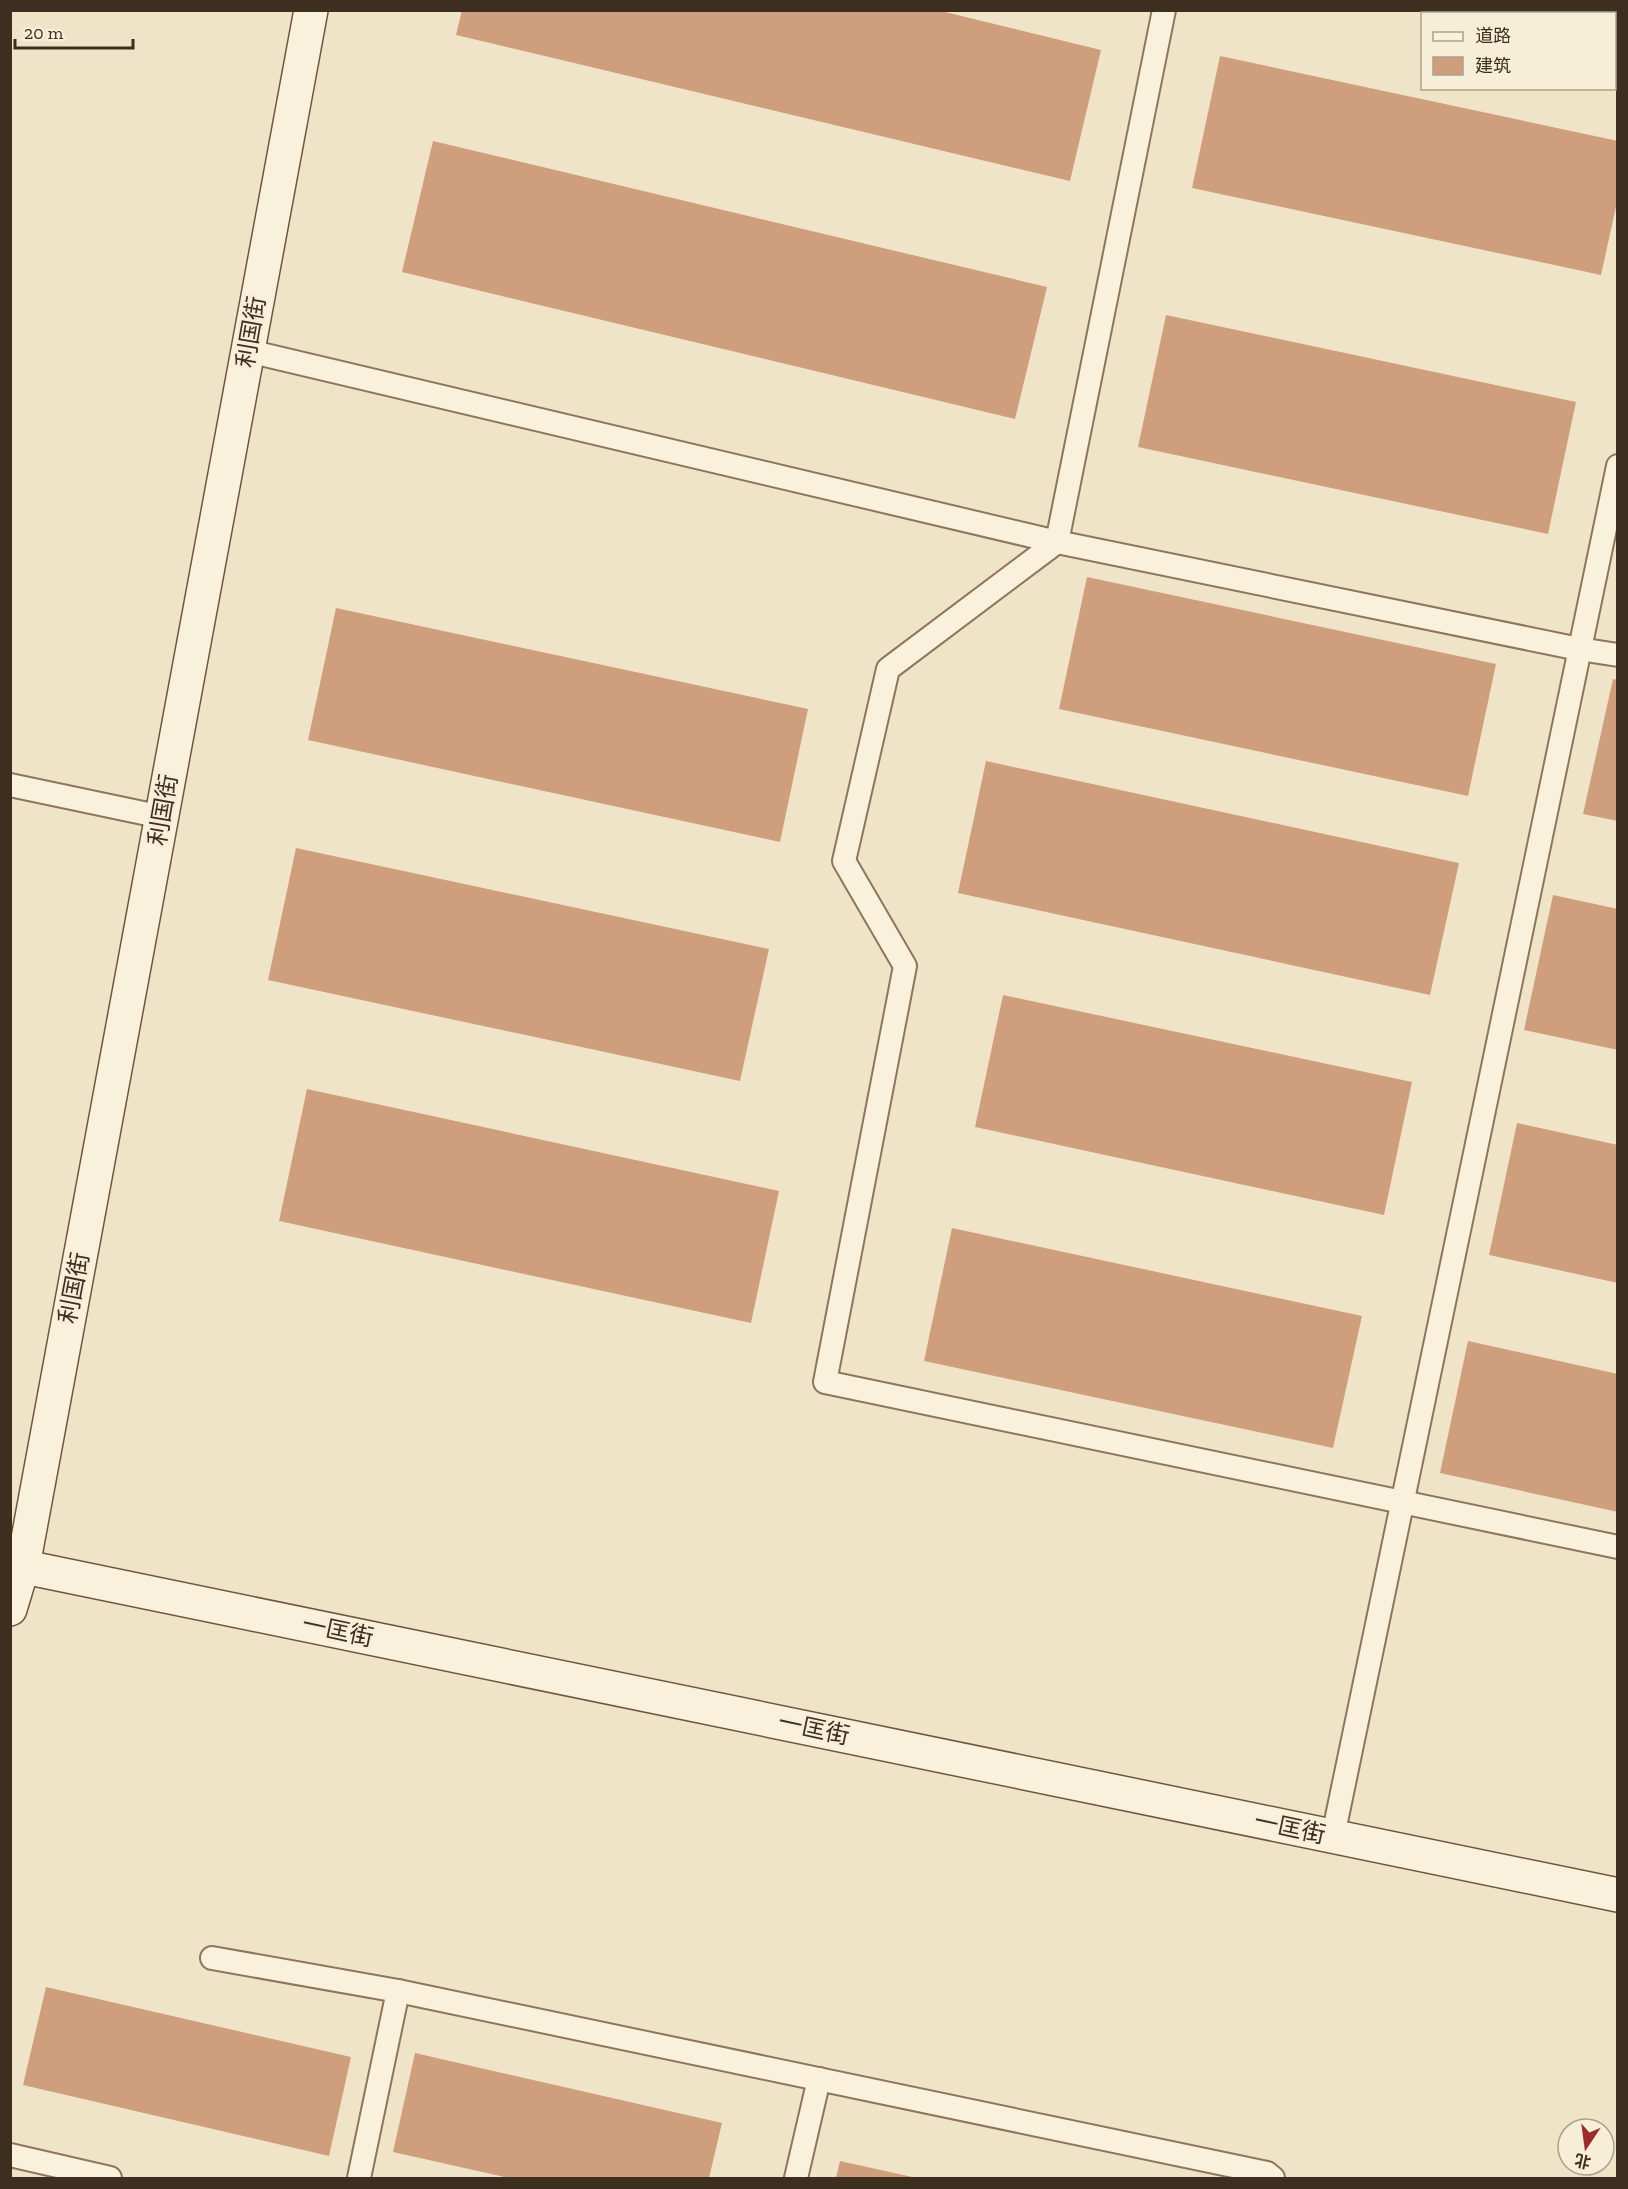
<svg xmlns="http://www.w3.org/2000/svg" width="1628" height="2189" viewBox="0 0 1628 2189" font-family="'Zilla Slab','Noto Sans SC',serif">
<rect width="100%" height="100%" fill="#f0e4c8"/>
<g fill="#cf9f7d">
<path d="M 462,10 L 937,10 L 1101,50 L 1070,181 L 456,35 Z"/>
<path d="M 1482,10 L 1618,10 L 1618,40 L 1614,40 L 1614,14 L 1491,14 Z"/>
<path d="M 1220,56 L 1618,141 L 1618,198 L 1601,275 L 1192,188 Z"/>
<path d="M 433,141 L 1047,287 L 1015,419 L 402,272 Z"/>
<path d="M 1166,315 L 1576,402 L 1548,534 L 1138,447 Z"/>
<path d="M 1087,577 L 1496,664 L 1468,796 L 1059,709 Z"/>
<path d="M 336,608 L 808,709 L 780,842 L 308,740 Z"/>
<path d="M 1613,679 L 1618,680 L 1618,821 L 1583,814 Z"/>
<path d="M 986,761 L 1459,863 L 1430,995 L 958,893 Z"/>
<path d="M 296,848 L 769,949 L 740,1081 L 268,980 Z"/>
<path d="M 1553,895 L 1618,909 L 1618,1050 L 1524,1030 Z"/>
<path d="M 1003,995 L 1412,1082 L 1384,1215 L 975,1127 Z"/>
<path d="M 307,1089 L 779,1191 L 751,1323 L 279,1221 Z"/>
<path d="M 1517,1123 L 1618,1145 L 1618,1283 L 1489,1255 Z"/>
<path d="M 952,1228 L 1362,1316 L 1333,1448 L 924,1361 Z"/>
<path d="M 1468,1341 L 1618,1374 L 1618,1512 L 1440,1473 Z"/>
<path d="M 46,1987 L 351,2057 L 329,2156 L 23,2085 Z"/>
<path d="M 415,2053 L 722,2123 L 709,2178 L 509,2178 L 393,2152 Z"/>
<path d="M 840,2161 L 917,2178 L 836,2178 Z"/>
</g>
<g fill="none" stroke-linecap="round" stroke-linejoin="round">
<defs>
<g id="lane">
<path d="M 1164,10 L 1057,542 L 888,669 L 844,861 L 905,966 L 825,1382 L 1618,1547"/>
<path d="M 248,351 L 1057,542 L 1579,649 L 1618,655"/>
<path d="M 10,785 L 162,817"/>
<path d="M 1333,1836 L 1618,466"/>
<path d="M 212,1958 L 398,1991 L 1267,2173 L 1273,2178"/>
<path d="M 10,2155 L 110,2178"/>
<path d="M 359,2178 L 398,1991"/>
<path d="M 796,2178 L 819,2079"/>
</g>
<g id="secondary">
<path d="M 10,1564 L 1618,1895"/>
<path d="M 10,1609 L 23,1566 L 311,10"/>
</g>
</defs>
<use href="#lane" stroke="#8d765c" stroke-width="26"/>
<use href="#secondary" stroke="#6f573f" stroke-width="36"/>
<use href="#lane" stroke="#faf1dc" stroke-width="22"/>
<use href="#secondary" stroke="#faf1dc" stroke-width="33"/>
</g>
<g text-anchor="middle" stroke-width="5" stroke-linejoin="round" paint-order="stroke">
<g font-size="24" fill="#3d2e20" stroke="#f7eed8">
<text transform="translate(251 332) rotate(-80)" y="8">利国街</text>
<text transform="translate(163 810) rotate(-80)" y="8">利国街</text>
<text transform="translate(74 1288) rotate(-79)" y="8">利国街</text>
<text transform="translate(338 1631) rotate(12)" y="8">一匡街</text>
<text transform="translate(814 1729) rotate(12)" y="8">一匡街</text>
<text transform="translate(1290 1828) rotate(12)" y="8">一匡街</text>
</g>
</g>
<rect width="1628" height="2189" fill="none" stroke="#3d2e20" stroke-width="24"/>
<rect x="1421" y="12" width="195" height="78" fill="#f7eed8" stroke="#ada18e" stroke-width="1.5"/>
<rect x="1433" y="32" width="30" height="9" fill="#faf1dc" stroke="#ada18e" stroke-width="1.5"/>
<text x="1475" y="42" font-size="18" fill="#3d2e20">道路</text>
<rect x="1433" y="57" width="30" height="18" fill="#cf9f7d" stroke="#ada18e" stroke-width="1.5"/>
<text x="1475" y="72" font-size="18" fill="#3d2e20">建筑</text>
<g transform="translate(1586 2147) rotate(193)"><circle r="28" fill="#f7eed8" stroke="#ada18e" stroke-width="1.5"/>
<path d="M0-4.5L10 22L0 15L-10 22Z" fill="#9e2a2b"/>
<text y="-9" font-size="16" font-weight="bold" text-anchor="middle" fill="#3d2e20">北</text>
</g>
<path d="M15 39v9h118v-9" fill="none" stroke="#3d2e20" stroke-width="3"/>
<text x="24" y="39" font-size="18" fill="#3d2e20" stroke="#f7eed8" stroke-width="4.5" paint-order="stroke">20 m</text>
</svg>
